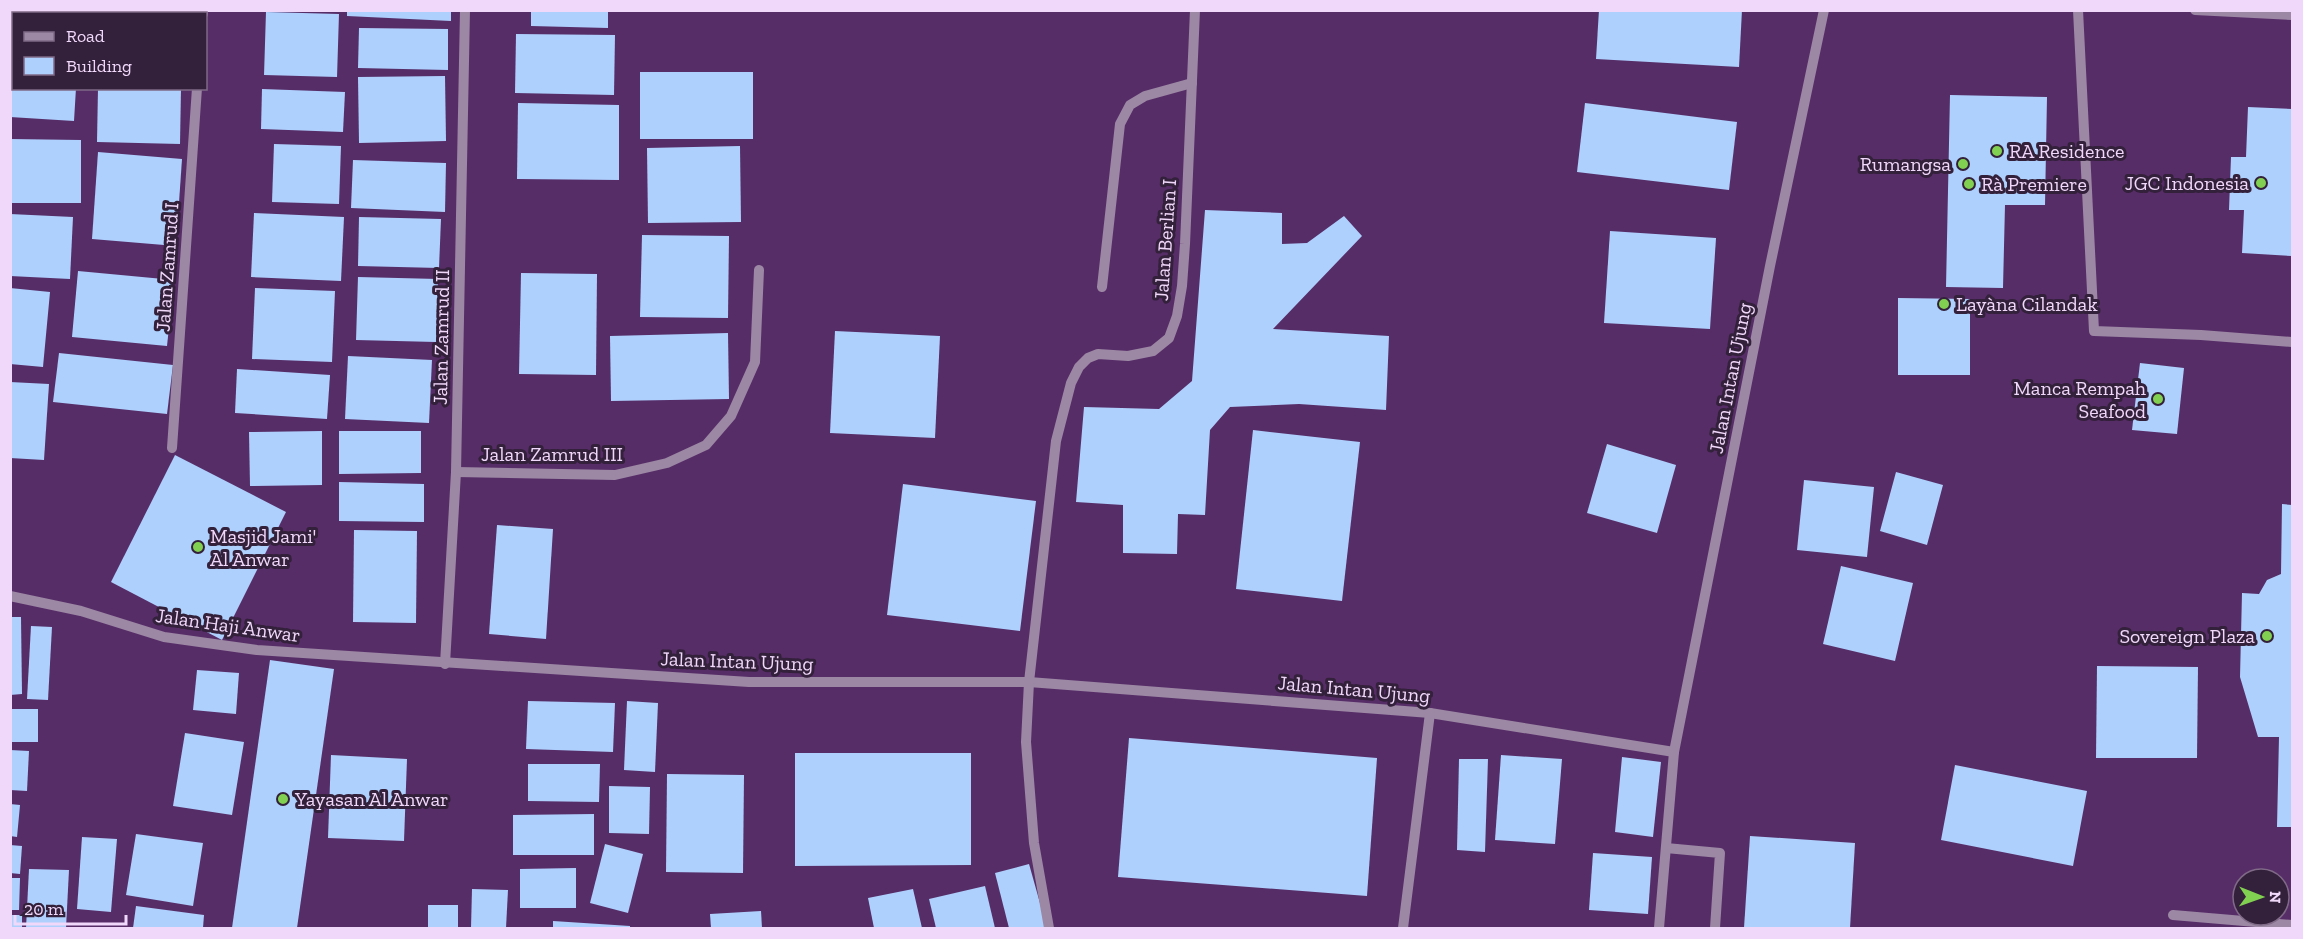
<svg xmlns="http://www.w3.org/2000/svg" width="2303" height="939" viewBox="0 0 2303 939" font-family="'Zilla Slab',serif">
<rect width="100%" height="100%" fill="#572d68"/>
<g fill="#aed0fd">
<path d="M 10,10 L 76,10 L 76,14 L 14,14 L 14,22 L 10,22 Z"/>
<path d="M 100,10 L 182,10 L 182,14 L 99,14 Z"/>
<path d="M 347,10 L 451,10 L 451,21 L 347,16 Z"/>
<path d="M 531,10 L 608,10 L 608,28 L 531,26 Z"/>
<path d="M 1599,10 L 1742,10 L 1739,67 L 1596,59 Z"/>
<path d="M 266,12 L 339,14 L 337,77 L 264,75 Z"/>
<path d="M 359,28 L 448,29 L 448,70 L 358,68 Z"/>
<path d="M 516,34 L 615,35 L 614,95 L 515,93 Z"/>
<path d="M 10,35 L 14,36 L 14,88 L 76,88 L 74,121 L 10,117 Z"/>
<rect x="640" y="72" width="113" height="67"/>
<path d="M 445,76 L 446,141 L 359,143 L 358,77 Z"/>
<path d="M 98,88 L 181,88 L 180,144 L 97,142 Z"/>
<path d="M 262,89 L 345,92 L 343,132 L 261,129 Z"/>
<path d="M 1950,95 L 2047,97 L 2045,205 L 2005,205 L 2003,288 L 1946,287 Z"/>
<path d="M 518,103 L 619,105 L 619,180 L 517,179 Z"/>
<path d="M 1585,103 L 1737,122 L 1729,190 L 1577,172 Z"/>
<path d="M 2248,107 L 2292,109 L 2292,256 L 2242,253 L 2244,210 L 2229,210 L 2231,157 L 2246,157 Z"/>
<path d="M 10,139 L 81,140 L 81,203 L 10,203 Z"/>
<path d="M 274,144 L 341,146 L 339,204 L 272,202 Z"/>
<path d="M 740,146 L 741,222 L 648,223 L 647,148 Z"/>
<path d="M 98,152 L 182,159 L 176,246 L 92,239 Z"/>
<path d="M 353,160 L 446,163 L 445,212 L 351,208 Z"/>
<path d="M 1205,210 L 1282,213 L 1282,244 L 1307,243 L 1344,216 L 1362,236 L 1273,329 L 1389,336 L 1386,410 L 1299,404 L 1230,407 L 1210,430 L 1205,515 L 1178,514 L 1177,554 L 1123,553 L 1123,505 L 1076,502 L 1084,407 L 1159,409 L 1192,381 Z"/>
<path d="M 254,213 L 344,217 L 341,281 L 251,277 Z"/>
<path d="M 10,214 L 73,217 L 70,279 L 10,276 Z"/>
<path d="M 359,217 L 441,219 L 439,268 L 358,266 Z"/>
<path d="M 1610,231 L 1716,238 L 1710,329 L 1604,323 Z"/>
<path d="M 642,235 L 729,236 L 728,318 L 640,317 Z"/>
<path d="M 78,271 L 174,280 L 167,346 L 72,337 Z"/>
<path d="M 521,273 L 597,274 L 596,375 L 519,374 Z"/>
<path d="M 358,277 L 438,279 L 436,342 L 356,340 Z"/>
<path d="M 10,288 L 50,292 L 43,367 L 10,364 Z"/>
<path d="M 255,288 L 335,291 L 332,362 L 252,359 Z"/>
<path d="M 1898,298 L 1970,299 L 1970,375 L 1898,375 Z"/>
<path d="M 835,331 L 940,336 L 935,438 L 830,433 Z"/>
<path d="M 728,333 L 729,399 L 611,401 L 610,336 Z"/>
<path d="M 59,353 L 173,365 L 167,414 L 53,402 Z"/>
<path d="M 348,356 L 432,360 L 429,423 L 345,419 Z"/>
<path d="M 2140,363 L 2184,368 L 2177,434 L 2132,430 Z"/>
<path d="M 237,369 L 330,375 L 327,419 L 235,413 Z"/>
<path d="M 10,382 L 49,384 L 44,460 L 10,458 Z"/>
<path d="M 1253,430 L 1360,442 L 1342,601 L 1236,589 Z"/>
<path d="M 322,431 L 322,485 L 250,486 L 249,432 Z"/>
<path d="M 339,431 L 421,431 L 421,473 L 339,474 Z"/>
<path d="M 1607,444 L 1676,465 L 1657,533 L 1587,513 Z"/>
<path d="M 175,455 L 286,512 L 222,640 L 111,582 Z"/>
<path d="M 1896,472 L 1943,485 L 1927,545 L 1880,531 Z"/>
<path d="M 1804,480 L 1874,487 L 1867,557 L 1797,550 Z"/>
<path d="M 339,482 L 424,484 L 424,522 L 339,521 Z"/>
<path d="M 903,484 L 1036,501 L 1020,631 L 887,615 Z"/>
<path d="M 2282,504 L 2292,505 L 2292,827 L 2277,827 L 2279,737 L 2258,737 L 2240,677 L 2242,593 L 2259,594 L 2267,580 L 2281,574 Z"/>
<path d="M 497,525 L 553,529 L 546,639 L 489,634 Z"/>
<path d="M 354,530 L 417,531 L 416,623 L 353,622 Z"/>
<path d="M 1841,566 L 1913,583 L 1895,661 L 1823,644 Z"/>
<path d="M 10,617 L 21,617 L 22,694 L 10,695 Z"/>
<path d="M 31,626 L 52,627 L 48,700 L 27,699 Z"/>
<path d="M 270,660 L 334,669 L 297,928 L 232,928 Z"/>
<path d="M 2097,666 L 2198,667 L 2197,758 L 2096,758 Z"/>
<path d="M 197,670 L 239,673 L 236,714 L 193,710 Z"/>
<path d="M 528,701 L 615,703 L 613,752 L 526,749 Z"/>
<path d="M 627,701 L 658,703 L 655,772 L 624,770 Z"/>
<rect x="10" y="709" width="28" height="33"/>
<path d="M 185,733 L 244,742 L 232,815 L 173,806 Z"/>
<path d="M 1129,738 L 1377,758 L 1367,896 L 1118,877 Z"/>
<path d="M 10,750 L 29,751 L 27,791 L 10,790 Z"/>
<path d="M 795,753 L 971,753 L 971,865 L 795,866 Z"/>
<path d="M 331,755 L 407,759 L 404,841 L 328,838 Z"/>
<path d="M 1501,755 L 1562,759 L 1555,844 L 1495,840 Z"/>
<path d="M 1622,757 L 1661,762 L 1653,837 L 1615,832 Z"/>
<path d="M 1459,759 L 1488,759 L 1485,852 L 1457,850 Z"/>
<path d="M 528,764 L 600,764 L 599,802 L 528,801 Z"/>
<path d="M 1955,765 L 2087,791 L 2073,866 L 1941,840 Z"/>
<path d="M 667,774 L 744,775 L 743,873 L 666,872 Z"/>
<path d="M 609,786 L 650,787 L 649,834 L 609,833 Z"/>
<path d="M 10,804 L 20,805 L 17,837 L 10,836 Z"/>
<path d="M 594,814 L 594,855 L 513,855 L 513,815 Z"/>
<path d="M 136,834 L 203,843 L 193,906 L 126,895 Z"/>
<path d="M 1750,836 L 1855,843 L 1850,928 L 1744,928 Z"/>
<path d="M 82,837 L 117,839 L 111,912 L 77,909 Z"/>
<path d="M 605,844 L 643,854 L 628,913 L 590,903 Z"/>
<path d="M 10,845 L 22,846 L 20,874 L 10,873 Z"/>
<path d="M 1593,853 L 1652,857 L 1648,914 L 1589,910 Z"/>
<path d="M 1029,864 L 1047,928 L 1009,928 L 995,873 Z"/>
<path d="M 576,868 L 576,908 L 520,908 L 520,869 Z"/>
<path d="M 29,869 L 69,870 L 66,928 L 26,928 Z"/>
<path d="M 10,878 L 20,878 L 19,910 L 10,910 Z"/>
<path d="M 985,886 L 995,928 L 936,928 L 929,899 Z"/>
<path d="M 472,889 L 508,890 L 506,928 L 471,928 Z"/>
<path d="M 913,889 L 922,928 L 874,928 L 868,898 Z"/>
<rect x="428" y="905" width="30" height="23"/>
<path d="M 136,906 L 204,915 L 203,928 L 133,928 Z"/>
<path d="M 761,911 L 762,928 L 711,928 L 710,914 Z"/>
<rect x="10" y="915" width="12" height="13"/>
<path d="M 553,921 L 630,926 L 630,928 L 553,928 Z"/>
</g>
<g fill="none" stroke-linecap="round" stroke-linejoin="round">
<g stroke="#9c88a4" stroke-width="10">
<path d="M 2078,10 L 2094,331 L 2201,335 L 2292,342"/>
<path d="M 2195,10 L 2292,15"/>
<path d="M 203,14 L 203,10"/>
<path d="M 1102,287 L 1120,124 L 1130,105 L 1145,96 L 1192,83"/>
<path d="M 172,448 L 197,88"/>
<path d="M 456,472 L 615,475 L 667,463 L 706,445 L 731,416 L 755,362 L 759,270"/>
<path d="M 10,596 L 81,611 L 164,637 L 257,650 L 749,682 L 1029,682 L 1430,713 L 1674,752"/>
<path d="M 445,664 L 456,472 L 465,10"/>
<path d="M 1666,848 L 1720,853 L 1715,928"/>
<path d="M 2173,915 L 2292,925"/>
<path d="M 1049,928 L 1034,843 L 1026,742 L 1029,682 L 1056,441 L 1071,383 L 1079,367 L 1088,358 L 1098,354 L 1128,356 L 1153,351 L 1169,338 L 1177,316 L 1182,286 L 1185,244 L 1195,10"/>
<path d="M 1403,928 L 1430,713"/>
<path d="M 1659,928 L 1674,752 L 1770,266 L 1824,10"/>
</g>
</g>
<g fill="#81d051" stroke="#33203a" stroke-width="2">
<circle cx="1997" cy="151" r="6"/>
<circle cx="1963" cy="164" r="6"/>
<circle cx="2261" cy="183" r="6"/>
<circle cx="1969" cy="184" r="6"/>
<circle cx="1944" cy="304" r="6"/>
<circle cx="2158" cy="399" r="6"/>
<circle cx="198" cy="547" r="6"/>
<circle cx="2267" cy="636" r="6"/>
<circle cx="283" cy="799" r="6"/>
</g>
<g text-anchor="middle" stroke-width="6" stroke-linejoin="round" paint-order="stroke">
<g font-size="20" fill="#f0d8fa" stroke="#33203a" text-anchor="start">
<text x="2009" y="158">RA Residence</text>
<text x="1951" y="171" text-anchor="end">Rumangsa</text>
<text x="2249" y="190" text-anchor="end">JGC Indonesia</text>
<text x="1981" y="191">Rà Premiere</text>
<text x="1956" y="311">Layàna Cilandak</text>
<text x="2146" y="395" text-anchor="end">Manca Rempah<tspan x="2146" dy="23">Seafood</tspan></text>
<text x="210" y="543">Masjid Jami'<tspan x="210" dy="23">Al Anwar</tspan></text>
<text x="2255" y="643" text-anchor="end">Sovereign Plaza</text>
<text x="295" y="806">Yayasan Al Anwar</text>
</g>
<g font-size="20" fill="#f0d8fa" stroke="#33203a">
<text transform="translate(1165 240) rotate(-86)" y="7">Jalan Berlian I</text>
<text transform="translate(167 267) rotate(-86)" y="7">Jalan Zamrud I</text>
<text transform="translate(441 337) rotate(-89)" y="7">Jalan Zamrud II</text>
<text transform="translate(1730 378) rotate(-79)" y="7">Jalan Intan Ujung</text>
<text x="552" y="461">Jalan Zamrud III</text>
<text transform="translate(228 625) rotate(8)" y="7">Jalan Haji Anwar</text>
<text transform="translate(737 661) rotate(2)" y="7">Jalan Intan Ujung</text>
<text transform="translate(1354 689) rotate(5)" y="7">Jalan Intan Ujung</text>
</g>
</g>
<rect width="2303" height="939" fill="none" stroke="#f0d8fa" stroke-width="24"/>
<rect x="12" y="12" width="195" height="78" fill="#33203a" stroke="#7f6a87" stroke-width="1.5"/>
<rect x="24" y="32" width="30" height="9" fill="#9c88a4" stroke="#7f6a87" stroke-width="1.5"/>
<text x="66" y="42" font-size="18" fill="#f0d8fa">Road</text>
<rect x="24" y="57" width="30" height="18" fill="#aed0fd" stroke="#7f6a87" stroke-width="1.5"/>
<text x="66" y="72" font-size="18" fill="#f0d8fa">Building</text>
<g transform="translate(2261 897) rotate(91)"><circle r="28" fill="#33203a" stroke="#7f6a87" stroke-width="1.5"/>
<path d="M0-4.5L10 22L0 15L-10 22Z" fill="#81d051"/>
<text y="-9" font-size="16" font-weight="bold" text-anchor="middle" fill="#f0d8fa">N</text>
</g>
<path d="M15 915v9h111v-9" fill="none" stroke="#f0d8fa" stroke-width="3"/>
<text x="24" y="915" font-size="18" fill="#f0d8fa" stroke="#33203a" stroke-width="4.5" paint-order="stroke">20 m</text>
</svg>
